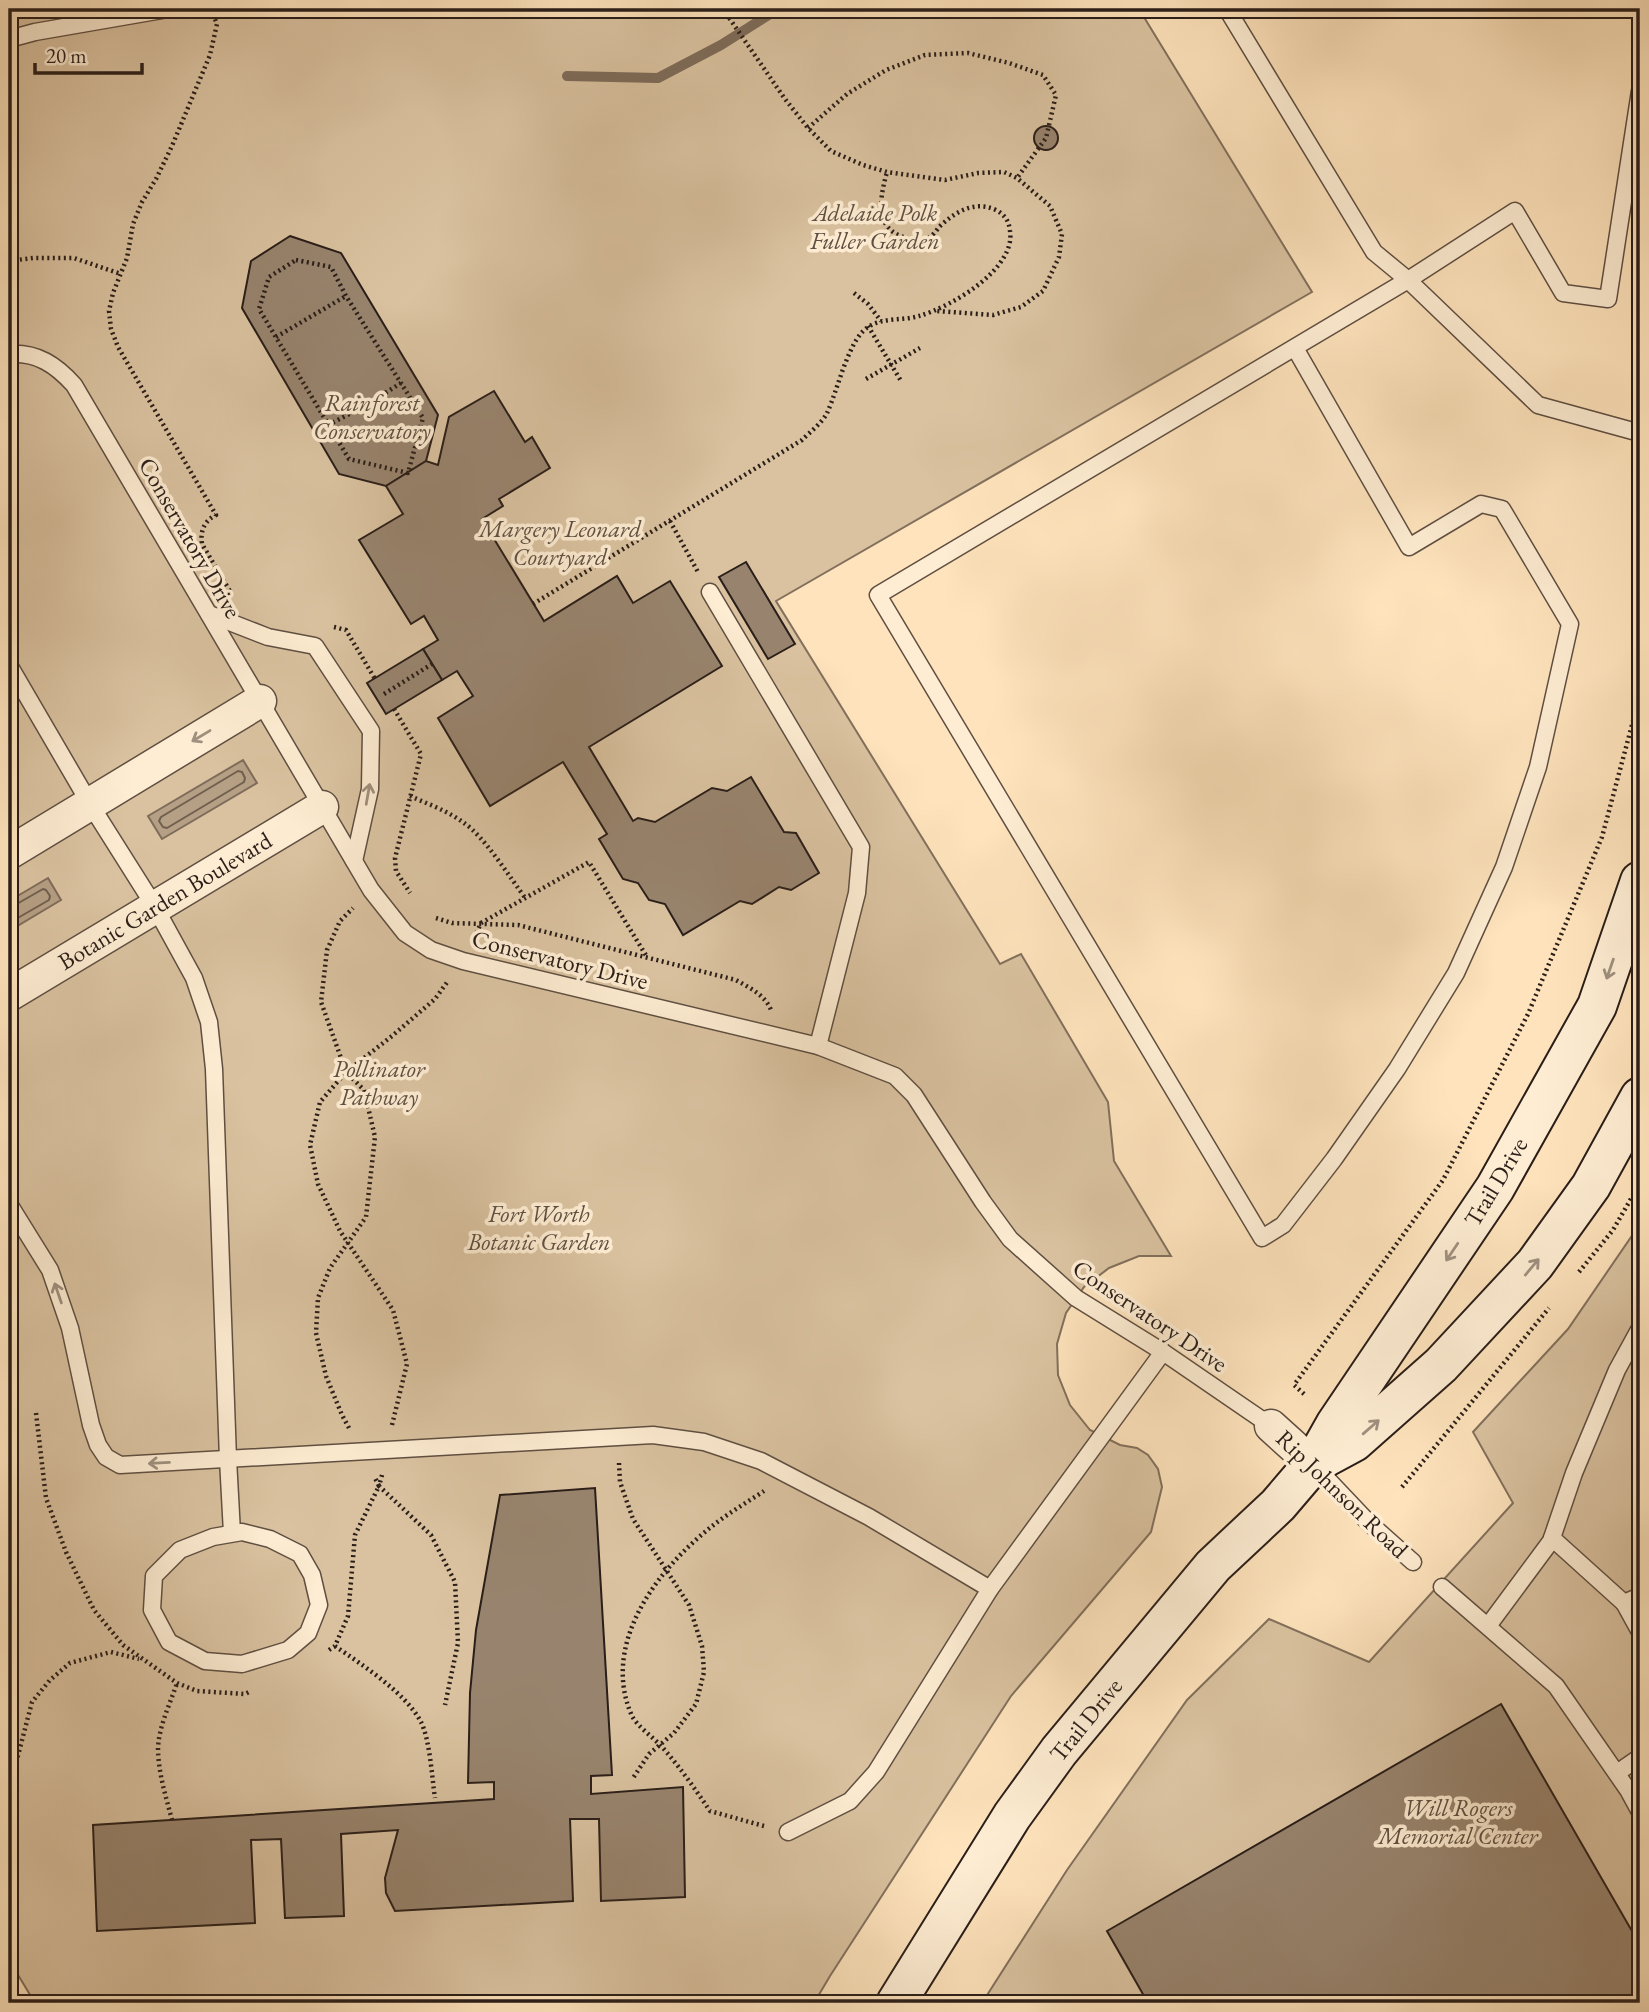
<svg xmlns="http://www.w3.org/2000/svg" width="1649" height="2012" viewBox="0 0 1649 2012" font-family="'EB Garamond',serif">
<rect width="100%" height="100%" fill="#fee3bc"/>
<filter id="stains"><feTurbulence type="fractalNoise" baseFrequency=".00286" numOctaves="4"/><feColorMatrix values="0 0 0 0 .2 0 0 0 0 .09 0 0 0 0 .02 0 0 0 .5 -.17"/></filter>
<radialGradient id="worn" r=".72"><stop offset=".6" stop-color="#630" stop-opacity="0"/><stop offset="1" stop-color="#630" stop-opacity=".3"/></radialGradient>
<g fill="#dac2a0" stroke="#82705c" stroke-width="2">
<path d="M 9,9 L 1139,9 L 1312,292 L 776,601 L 1000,964 L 1021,954 L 1108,1102 L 1114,1161 L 1171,1256 L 1139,1256 L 1109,1268 L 1084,1287 L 1066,1313 L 1057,1344 L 1058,1375 L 1070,1405 L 1090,1430 L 1120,1445 L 1137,1448 L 1148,1455 L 1158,1469 L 1162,1487 L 1151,1532 L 1011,1696 L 830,1976 L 814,2003 L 35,2003 L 9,1960 Z"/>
<path d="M 1640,1224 L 1640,2003 L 982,2003 L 1067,1870 L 1187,1700 L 1269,1619 L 1369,1662 L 1513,1503 L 1473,1432 L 1568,1329 Z"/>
</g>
<g fill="#b6a085" stroke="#7e6c5a" stroke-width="2">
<path d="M 243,760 L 257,783 L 162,839 L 148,816 Z"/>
<path d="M 48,878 L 61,900 L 9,931 L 9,901 Z"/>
</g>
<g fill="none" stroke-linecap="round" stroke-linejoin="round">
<g stroke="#705f4f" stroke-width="2">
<path d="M 238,771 L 242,772 L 245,778 L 244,782 L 167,828 L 163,827 L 159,821 L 161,817 Z"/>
<path d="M 9,906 L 15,905 L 43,889 L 46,890 L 50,896 L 49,900 L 9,923"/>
</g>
<path stroke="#7e6c5a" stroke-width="10" d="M 567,76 L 658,78 L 721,45 L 778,9"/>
</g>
<g fill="#98846e" stroke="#2a1e19" stroke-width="2">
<circle cx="1046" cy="138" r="12"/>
<path d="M 290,236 L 341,253 L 438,415 L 426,461 L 386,486 L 339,474 L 242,308 L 251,261 Z"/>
<path d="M 494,391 L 525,442 L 532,437 L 550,468 L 499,499 L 503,506 L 482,519 L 544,621 L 617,576 L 633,603 L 670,581 L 722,666 L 589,747 L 633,821 L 638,818 L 655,822 L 712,788 L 727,791 L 751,777 L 784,832 L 796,833 L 819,873 L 791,890 L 779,887 L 752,904 L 740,901 L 683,935 L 665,904 L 649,900 L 638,883 L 623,879 L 599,839 L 607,834 L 563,762 L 490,806 L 438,718 L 473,696 L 457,671 L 442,680 L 423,649 L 438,640 L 424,616 L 411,624 L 359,540 L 403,514 L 386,486 L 426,461 L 438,465 L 449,417 Z"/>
<path d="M 746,562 L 795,644 L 768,659 L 719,577 Z"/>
<path d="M 423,649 L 442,680 L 386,714 L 367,683 Z"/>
<path d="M 595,1488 L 612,1775 L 591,1776 L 591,1794 L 683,1787 L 685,1897 L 601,1901 L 599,1819 L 570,1819 L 573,1901 L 395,1911 L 386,1893 L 385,1878 L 398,1830 L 341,1834 L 344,1916 L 285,1918 L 281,1839 L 251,1840 L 255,1923 L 97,1931 L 93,1825 L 494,1799 L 494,1782 L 468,1783 L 470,1693 L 476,1630 L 500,1495 Z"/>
<path d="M 1501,1704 L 1640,1945 L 1640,2003 L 1148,2003 L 1107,1931 Z"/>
</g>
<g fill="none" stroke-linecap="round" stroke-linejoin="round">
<defs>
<g id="lane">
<path d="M 1227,9 L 1374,252 L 1408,280 L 1538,405 L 1640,433"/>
<path d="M 9,39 L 35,32 L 168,9"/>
<path d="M 1295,348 L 1409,547 L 1481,504 L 1502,509 L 1570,624 L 1538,767 L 1504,867 L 1456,973 L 1397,1069 L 1334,1159 L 1283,1225 L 1262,1238 L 878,595 L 1408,280 L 1515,211 L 1563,293 L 1608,299 L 1640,91"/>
<path d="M 9,354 C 37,352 56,365 74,385 L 371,890 L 405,933 L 431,950 L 463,961 L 818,1046 L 895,1076 L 914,1095 L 983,1202 L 1010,1239 L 1076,1298 L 1163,1352 L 1271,1426"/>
<path d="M 710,592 L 861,847 L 857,893 L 818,1046"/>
<path d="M 209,614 L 268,637 L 315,646 L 371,731 L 370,789 L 354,861"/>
<path d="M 9,665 L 90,804 L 155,907 L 194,978 L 209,1022 L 214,1069 L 228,1459 L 232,1533"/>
<path d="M 9,1204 L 50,1270 L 70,1328 L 91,1425 L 98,1445 L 106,1457 L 120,1465 L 653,1435 L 704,1442 L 761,1461 L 869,1517 L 990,1589"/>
<path d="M 1313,1464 L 1368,1522 L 1413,1562"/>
<path d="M 242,1532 L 270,1539 L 300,1554 L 312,1575 L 319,1605 L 308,1633 L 288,1650 L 242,1664 L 205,1661 L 169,1642 L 152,1610 L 154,1576 L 180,1550 L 213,1537 Z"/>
<path d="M 1552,1538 L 1624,1603 L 1640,1596"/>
<path d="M 1442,1587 L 1556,1686 L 1628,1790 L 1640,1812"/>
<path d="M 1624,1603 L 1640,1632"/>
<path d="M 1488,1626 L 1551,1541 L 1574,1473 L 1617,1370 L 1640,1328"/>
<path d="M 1617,1773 L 1640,1757"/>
<path d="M 788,1832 L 850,1801 L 876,1772 L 990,1589 L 1163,1352"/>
</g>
<g id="street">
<path d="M 9,853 L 260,701"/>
<path d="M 9,995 L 322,807"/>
<path d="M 1271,1426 L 1313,1464"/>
</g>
<g id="secondary">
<path d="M 1315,1463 L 1354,1442 L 1441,1365 L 1535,1264 L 1591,1186 L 1640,1097"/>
<path d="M 896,2003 L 1012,1816 L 1059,1751 L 1213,1566 L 1278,1505 L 1313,1464 L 1335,1425 L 1495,1188 L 1597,1006 L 1640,881"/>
</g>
</defs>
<use href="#lane" stroke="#5f4f42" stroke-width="19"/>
<use href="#street" stroke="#5f4f42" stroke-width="35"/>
<use href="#secondary" stroke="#2a1e19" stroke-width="42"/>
<g stroke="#2a1e19" stroke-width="4.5" stroke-dasharray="2 3.5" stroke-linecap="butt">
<path d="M 211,9 L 217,24 L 210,55 L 172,146 L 156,179 L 142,202 L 133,224 L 127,258 L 113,293 L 109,311 L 111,329 L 118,347 L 216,515 C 204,521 200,531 202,544 L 231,593"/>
<path d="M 723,9 L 785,99 L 808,128 L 831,151 L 863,165 L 887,172 L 945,180 L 978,173 L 1004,172 L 1017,178 L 1050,206 L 1062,234 L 1059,257 L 1043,291 L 1021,307 L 993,315 L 937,311"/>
<path d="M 808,128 L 847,94 L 886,70 L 925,55 L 968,53 L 1009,63 L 1043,75 L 1056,95 L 1046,138 L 1017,178"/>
<path d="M 296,260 L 331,267 L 346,296 L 423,418 L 408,473 L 349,459 L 259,309 L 269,277 Z"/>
<path d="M 9,261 L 33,258 L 74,258 L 121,274"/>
<path d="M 854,293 L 868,304 L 881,321"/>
<path d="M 868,326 L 901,381"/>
<path d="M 276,337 L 346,296"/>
<path d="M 866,379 L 920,348"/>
<path d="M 328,425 L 363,407 L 401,383"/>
<path d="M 670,521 L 698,572"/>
<path d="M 533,604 L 802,440 C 810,432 822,423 827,413 C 838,390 848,340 868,327 C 883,317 902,321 919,316 C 951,307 1016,269 1010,231 C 1009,221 1005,215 996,210 C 974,200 955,212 939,227 C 936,231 932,237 928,238 C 922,241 913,240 907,238 C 873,230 880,197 887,172"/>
<path d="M 334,627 L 346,630 L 375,679"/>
<path d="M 384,694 L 432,664"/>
<path d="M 394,709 L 421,754 L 395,858 L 396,871 L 410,893"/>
<path d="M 410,796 C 428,804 448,811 464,823 C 484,836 511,879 526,899"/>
<path d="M 436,918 L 452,923 L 518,925 L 736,980 C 750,988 765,995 771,1010"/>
<path d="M 474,938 L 481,923 L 589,862 L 647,957"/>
<path d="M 1579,1272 L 1613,1230 L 1640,1183"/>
<path d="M 1304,1394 L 1294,1385 L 1443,1180 L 1528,1014 L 1602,837 L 1640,695"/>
<path d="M 36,1413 L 46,1498 L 66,1552 L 94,1610 L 123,1645 L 177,1683 L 197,1691 L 245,1694 L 251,1691"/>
<path d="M 392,1425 L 407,1364 L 393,1310 L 340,1231 L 318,1184 L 310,1145 L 320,1102 L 346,1072 L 392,1036 L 435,999 L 448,981"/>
<path d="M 349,1428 L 342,1415 L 326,1376 L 316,1333 L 318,1298 L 330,1268 L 366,1217 L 375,1137 L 364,1090 L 346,1072 L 321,1002 L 327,950 L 340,921 L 353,908"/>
<path d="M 619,1463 L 620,1482 L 633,1519 L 689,1605 L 702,1646 L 704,1672 L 696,1704 L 674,1733 L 649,1754 L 633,1778"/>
<path d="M 382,1475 L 379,1486 L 431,1535 L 455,1582 L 458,1643 L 445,1705"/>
<path d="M 1402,1487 L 1549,1308"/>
<path d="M 335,1646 C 362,1665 405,1692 421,1722 C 430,1740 432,1778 435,1798"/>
<path d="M 329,1650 L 335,1646 L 348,1616 L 355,1535 L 379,1486 L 374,1476"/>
<path d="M 9,1777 L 15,1767 L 32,1702 L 50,1680 L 70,1663 L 111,1652 L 139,1659"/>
<path d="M 172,1820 C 166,1797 158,1772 158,1748 C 159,1726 170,1704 177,1683"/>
<path d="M 764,1826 L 710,1811 C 695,1789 680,1767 662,1747 C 653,1737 638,1727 632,1716 C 600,1644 657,1570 711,1527 C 727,1514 746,1503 764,1491"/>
</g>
<use href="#lane" stroke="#feedd3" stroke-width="16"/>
<use href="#street" stroke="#feedd3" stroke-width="32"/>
<use href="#secondary" stroke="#feedd3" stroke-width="38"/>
</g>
<defs><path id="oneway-shaft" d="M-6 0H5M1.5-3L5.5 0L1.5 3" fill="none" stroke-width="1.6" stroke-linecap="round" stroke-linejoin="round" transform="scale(1.75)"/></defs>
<g stroke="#9f907f">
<use href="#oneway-shaft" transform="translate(201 736) rotate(149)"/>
<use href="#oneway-shaft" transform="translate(368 794) rotate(-80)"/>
<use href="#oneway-shaft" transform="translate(1610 969) rotate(109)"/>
<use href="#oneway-shaft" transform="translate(1452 1252) rotate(124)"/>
<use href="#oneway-shaft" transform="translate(1532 1267) rotate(-50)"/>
<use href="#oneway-shaft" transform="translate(58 1293) rotate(-109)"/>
<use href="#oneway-shaft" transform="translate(1371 1427) rotate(-41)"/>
<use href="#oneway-shaft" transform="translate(159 1463) rotate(177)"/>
</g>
<g text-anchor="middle" stroke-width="7" stroke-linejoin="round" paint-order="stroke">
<g font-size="24" font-style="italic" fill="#5f4f42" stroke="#feedd3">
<text x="875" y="221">Adelaide Polk<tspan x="875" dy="28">Fuller Garden</tspan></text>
<text x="372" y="411">Rainforest<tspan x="372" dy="28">Conservatory</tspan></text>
<text x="560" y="537">Margery Leonard<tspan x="560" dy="28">Courtyard</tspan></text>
<text x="379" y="1077">Pollinator<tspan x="379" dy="28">Pathway</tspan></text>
<text x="539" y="1222">Fort Worth<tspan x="539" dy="28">Botanic Garden</tspan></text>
<text x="1458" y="1816">Will Rogers<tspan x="1458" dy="28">Memorial Center</tspan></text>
</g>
<g font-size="24" fill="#2a1e19" stroke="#feedd3">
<text transform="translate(190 538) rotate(60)" y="8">Conservatory Drive</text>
<text transform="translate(165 901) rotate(-31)" y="8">Botanic Garden Boulevard</text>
<text transform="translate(560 960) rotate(14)" y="8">Conservatory Drive</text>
<text transform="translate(1496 1182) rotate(-59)" y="8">Trail Drive</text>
<text transform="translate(1150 1316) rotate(34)" y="8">Conservatory Drive</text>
<text transform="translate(1342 1494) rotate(44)" y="8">Rip Johnson Road</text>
<text transform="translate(1086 1720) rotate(-51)" y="8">Trail Drive</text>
</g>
</g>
<rect width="1649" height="2012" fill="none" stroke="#fee3bc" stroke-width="35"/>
<rect x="10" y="10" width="1628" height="1991" fill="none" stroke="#2a1e19" stroke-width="3.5"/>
<rect x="18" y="18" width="1614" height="1977" fill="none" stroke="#2a1e19" stroke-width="2"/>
<path d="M35 63v10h107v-10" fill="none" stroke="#2a1e19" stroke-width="3.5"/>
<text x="46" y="63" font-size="21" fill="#2a1e19" stroke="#feedd3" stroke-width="5" paint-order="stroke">20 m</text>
<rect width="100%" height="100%" filter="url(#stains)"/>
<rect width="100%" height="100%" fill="url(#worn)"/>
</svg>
